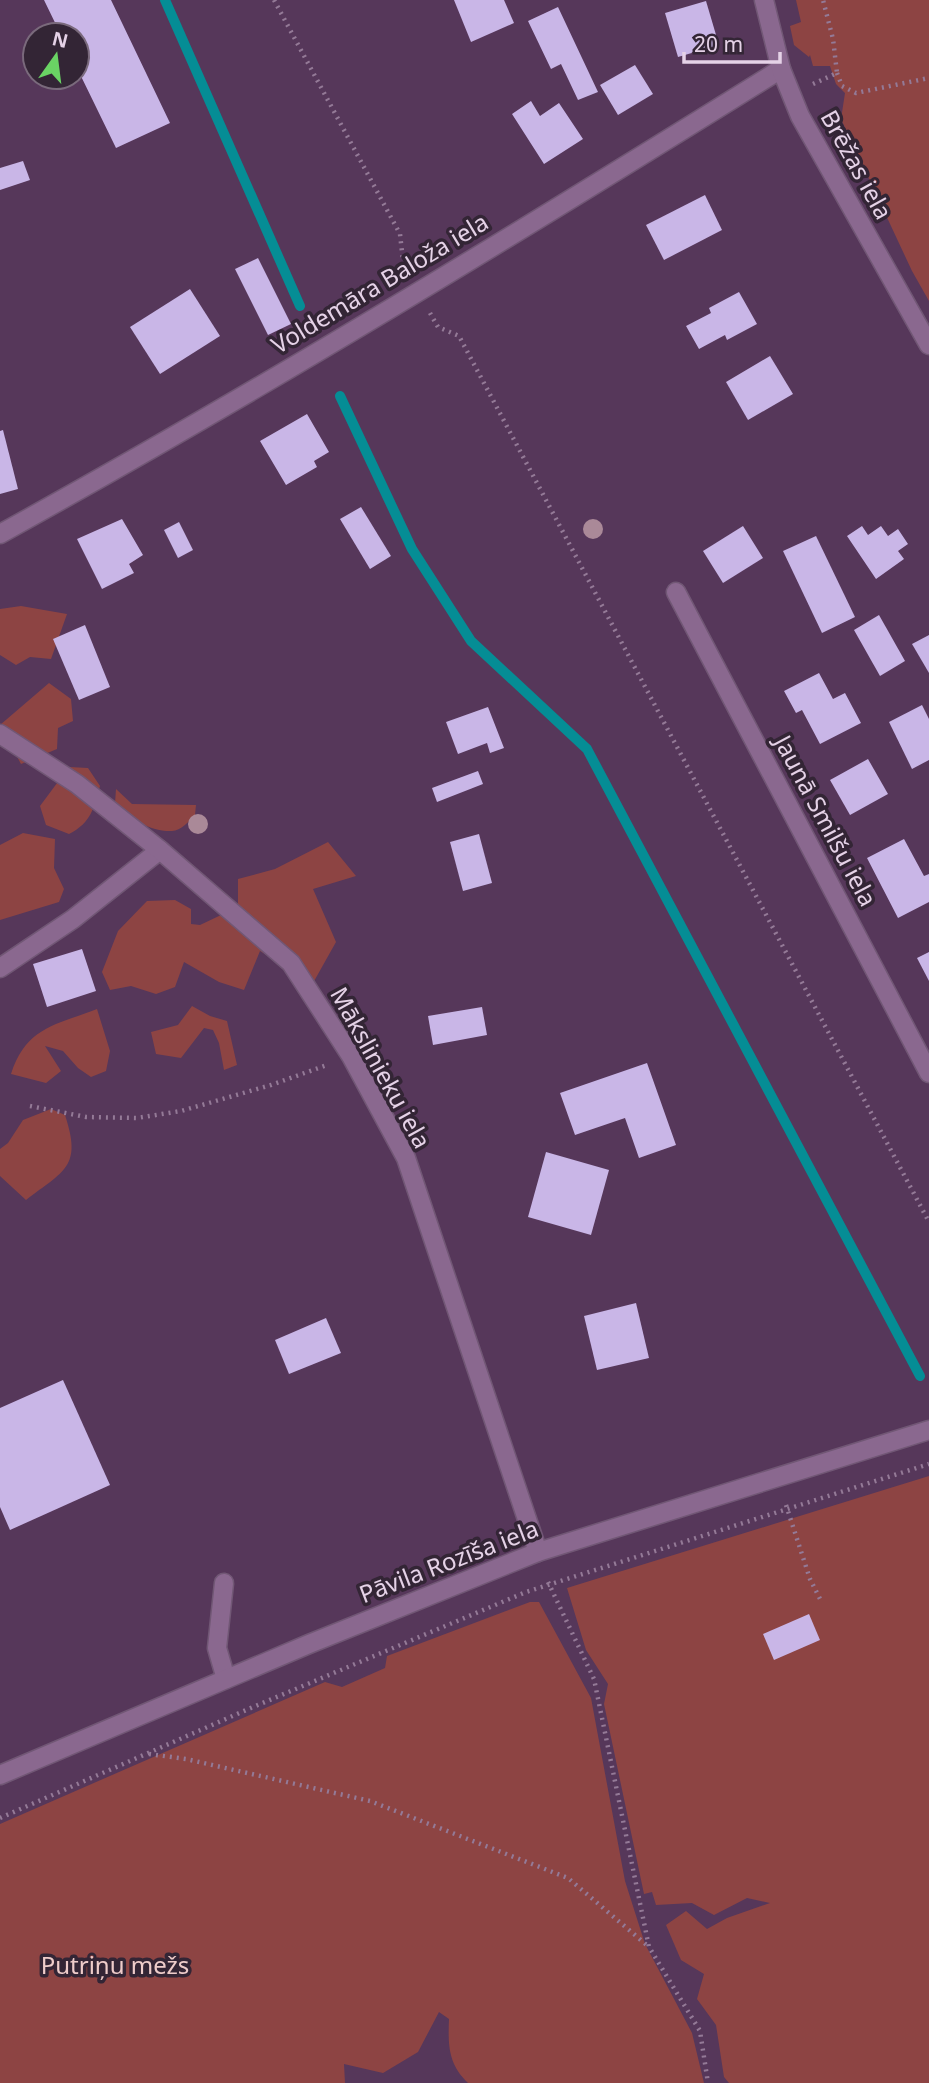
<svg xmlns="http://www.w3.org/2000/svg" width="929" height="2083" viewBox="0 0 929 2083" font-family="'Noto Sans',sans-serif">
<rect width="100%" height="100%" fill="#56375a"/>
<g fill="#8d4443">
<path d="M 796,0 L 929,0 L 929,301 L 912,271 L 841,119 L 845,93 L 836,84 L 830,66 L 813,66 L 810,55 L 809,57 L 794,45 L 790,26 L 801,22 Z"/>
<path d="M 21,606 L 67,614 L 51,659 L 30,657 L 16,665 L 0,655 L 0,609 Z"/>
<path d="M 49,683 L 71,699 L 73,721 L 58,728 L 57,749 L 21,764 L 0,725 Z"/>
<path d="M 69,767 L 88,768 L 100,786 C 94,808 91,823 69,834 L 46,825 L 40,806 Z"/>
<path d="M 116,789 L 132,804 L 196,805 L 195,815 C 189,821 181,831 172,831 C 151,832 127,818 115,803 Z"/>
<path d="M 23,833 L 55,839 L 54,868 L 64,889 L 59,902 L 0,920 L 0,845 Z"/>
<path d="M 328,842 L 356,876 L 313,889 L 336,942 L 313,983 L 260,951 L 244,990 L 219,982 L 184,962 L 175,987 L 156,994 L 131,986 L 110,990 L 102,972 L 118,931 L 147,901 L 175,900 L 191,909 L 191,924 L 200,925 L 238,907 L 238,879 L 275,869 Z"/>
<path d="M 192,1006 L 210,1016 L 227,1021 L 237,1065 L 224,1070 L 219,1043 L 213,1030 L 204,1028 L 181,1058 L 156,1054 L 151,1032 L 178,1025 Z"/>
<path d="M 97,1009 L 110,1051 L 106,1071 L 91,1077 L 78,1068 L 63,1051 L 45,1046 L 61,1071 L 46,1083 L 11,1074 C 26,1027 56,1025 97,1009 Z"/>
<path d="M 51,1109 L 65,1115 C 82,1167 65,1170 26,1200 L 0,1176 L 0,1149 L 8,1143 L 23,1120 Z"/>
<path d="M 929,1476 L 929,2083 L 729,2083 L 724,2077 L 716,2025 L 697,1999 L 704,1974 L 681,1960 L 666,1925 L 686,1911 L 707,1929 L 727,1918 L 770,1903 L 747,1898 L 714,1915 L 692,1903 L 656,1905 L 652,1892 L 644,1894 L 604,1704 L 608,1684 L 586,1650 L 567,1588 Z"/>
<path d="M 530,1602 L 539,1602 L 591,1698 L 625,1881 L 645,1944 L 692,2033 L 704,2083 L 468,2083 C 448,2064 448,2045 449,2019 L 439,2012 L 418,2052 L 383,2073 L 344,2064 L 345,2083 L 0,2083 L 0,1824 L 325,1682 L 342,1687 L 385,1668 L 387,1656 Z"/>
</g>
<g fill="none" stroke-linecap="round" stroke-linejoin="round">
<g stroke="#058d95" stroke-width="10">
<path d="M 165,0 L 300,306"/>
<path d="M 340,396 L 412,549 L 471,641 L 587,749 L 920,1376"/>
</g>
</g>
<g fill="#c9b6e7">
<path d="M 44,0 L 111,0 L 170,123 L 116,148 L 77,68 L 77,35 L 61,35 Z"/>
<path d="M 454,0 L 504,0 L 514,23 L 471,42 Z"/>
<path d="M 706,1 L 719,45 L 678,57 L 665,13 Z"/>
<path d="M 558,7 L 598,92 L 578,100 L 561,64 L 551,69 L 528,21 Z"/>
<path d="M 635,65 L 653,94 L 618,115 L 600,85 Z"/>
<path d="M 531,101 L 540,116 L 559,103 L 583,139 L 544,164 L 512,114 Z"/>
<path d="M 23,161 L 30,180 L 0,190 L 0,168 Z"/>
<path d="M 705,195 L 722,230 L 664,260 L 646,225 Z"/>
<path d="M 258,258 L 291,324 L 268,335 L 235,269 Z"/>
<path d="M 190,289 L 220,336 L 160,374 L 130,327 Z"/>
<path d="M 739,292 L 757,324 L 727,340 L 725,335 L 699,349 L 686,326 L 711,313 L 709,308 Z"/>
<path d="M 770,356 L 793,394 L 748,420 L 726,382 Z"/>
<path d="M 307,414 L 329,452 L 314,461 L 317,467 L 286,485 L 260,441 Z"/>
<path d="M 3,430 L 18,489 L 0,494 L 0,431 Z"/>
<path d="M 361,507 L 391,556 L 370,569 L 340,519 Z"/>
<path d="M 122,519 L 143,555 L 129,564 L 134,573 L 102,589 L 77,539 Z"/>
<path d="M 179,522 L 193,550 L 178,558 L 164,530 Z"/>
<path d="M 743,526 L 763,558 L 723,583 L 703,551 Z"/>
<path d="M 862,526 L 868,535 L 881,526 L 888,536 L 898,529 L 908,544 L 898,551 L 904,559 L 876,579 L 847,536 Z"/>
<path d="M 816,536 L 855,617 L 822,633 L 783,551 Z"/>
<path d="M 879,615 L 905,661 L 880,676 L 854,630 Z"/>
<path d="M 85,625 L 110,687 L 79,700 L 53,639 Z"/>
<path d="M 929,635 L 929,673 L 912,644 Z"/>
<path d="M 819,673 L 833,699 L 845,693 L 861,723 L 820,744 L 802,710 L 796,713 L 784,691 Z"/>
<path d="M 922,705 L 929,719 L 929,760 L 912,769 L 889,722 Z"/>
<path d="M 488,707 L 504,748 L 490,753 L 487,743 L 458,754 L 446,722 Z"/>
<path d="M 868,759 L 888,794 L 850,815 L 830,780 Z"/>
<path d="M 478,771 L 483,784 L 437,802 L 432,788 Z"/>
<path d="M 479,834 L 492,883 L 463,891 L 450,842 Z"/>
<path d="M 904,839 L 924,876 L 929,874 L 929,902 L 898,918 L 867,858 Z"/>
<path d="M 82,949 L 96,991 L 47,1007 L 33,964 Z"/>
<path d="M 929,952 L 929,981 L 917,958 Z"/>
<path d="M 482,1007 L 487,1035 L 433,1045 L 428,1016 Z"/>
<path d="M 647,1063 L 676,1145 L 639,1158 L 625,1118 L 575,1135 L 560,1093 Z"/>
<path d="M 546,1152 L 609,1170 L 591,1235 L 528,1217 Z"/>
<path d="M 636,1303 L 649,1358 L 597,1370 L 584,1316 Z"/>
<path d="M 326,1318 L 341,1353 L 289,1374 L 275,1340 Z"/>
<path d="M 63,1380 L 110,1485 L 10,1530 L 0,1507 L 0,1408 Z"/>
<path d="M 809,1614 L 820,1640 L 774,1660 L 763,1634 Z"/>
</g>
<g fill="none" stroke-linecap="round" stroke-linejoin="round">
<defs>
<g id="lane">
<path d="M 676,592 L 929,1073"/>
<path d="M 0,968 L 73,919 L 160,850"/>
<path d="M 224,1583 L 217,1648 L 226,1679"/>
</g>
<g id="street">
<path d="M 0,534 C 265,388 524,229 781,69"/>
<path d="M 0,734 L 77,784 L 160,850 L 291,963 L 351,1056 L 406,1158 L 538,1552"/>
</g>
<g id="secondary">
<path d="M 764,0 L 781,69 L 800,116 L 929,345"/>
<path d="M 0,1775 L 309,1644 L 538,1552 L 929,1430"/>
</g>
</defs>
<use href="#lane" stroke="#715775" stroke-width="21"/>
<use href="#street" stroke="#715775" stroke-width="21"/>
<use href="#secondary" stroke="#715775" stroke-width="21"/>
<g stroke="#947a97" stroke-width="4.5" stroke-dasharray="2 5" stroke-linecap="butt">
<path d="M 274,0 L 400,234 L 403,261 L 408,271"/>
<path d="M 837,73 L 842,86 L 856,93 L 929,78"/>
<path d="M 813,84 L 837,73 L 833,39 L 823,0"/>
<path d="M 430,313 L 438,327 L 459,336 L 929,1222"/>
<path d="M 30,1106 L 86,1117 L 137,1118 L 181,1111 L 271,1085 L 327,1065"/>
<path d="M 786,1505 L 810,1579 L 822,1603"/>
<path d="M 548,1582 L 594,1679 L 649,1947 L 700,2031 L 708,2083"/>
<path d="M 149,1754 L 186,1759 L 370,1801 L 568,1878 L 649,1947"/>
<path d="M 0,1818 L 253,1707 L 526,1592 L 929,1464"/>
</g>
<use href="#lane" stroke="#8a688f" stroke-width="18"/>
<use href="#street" stroke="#8a688f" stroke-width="18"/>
<use href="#secondary" stroke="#8a688f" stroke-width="18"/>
</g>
<g fill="#aa8998">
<circle cx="593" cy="529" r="10"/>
<circle cx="198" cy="824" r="10"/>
</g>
<g text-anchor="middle" stroke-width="7" stroke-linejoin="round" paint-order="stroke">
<g font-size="24" fill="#e5d2e7" stroke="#332535">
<text transform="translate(856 165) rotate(61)" y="8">Brēžas iela</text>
<text transform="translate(380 284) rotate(-31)" y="8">Voldemāra Baloža iela</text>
<text transform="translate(825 821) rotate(62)" y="8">Jaunā Smilšu iela</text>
<text transform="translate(380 1068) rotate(61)" y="8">Mākslinieku iela</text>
<text transform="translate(449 1562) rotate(-21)" y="8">Pāvila Rozīša iela</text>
</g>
<g font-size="24" fill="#eeccca" stroke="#332535">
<text x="115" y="1974">Putriņu mežs</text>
</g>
</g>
<g transform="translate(56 56) rotate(14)"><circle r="33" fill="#332535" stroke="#7a6a7c" stroke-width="2"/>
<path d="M0-5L12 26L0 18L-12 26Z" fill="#6ad364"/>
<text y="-10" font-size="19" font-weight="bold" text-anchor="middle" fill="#e5d2e7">N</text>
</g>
<path d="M684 52v10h96v-10" fill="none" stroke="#e5d2e7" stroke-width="3.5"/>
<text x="694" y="52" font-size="21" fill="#e5d2e7" stroke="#332535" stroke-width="5" paint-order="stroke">20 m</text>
</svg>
